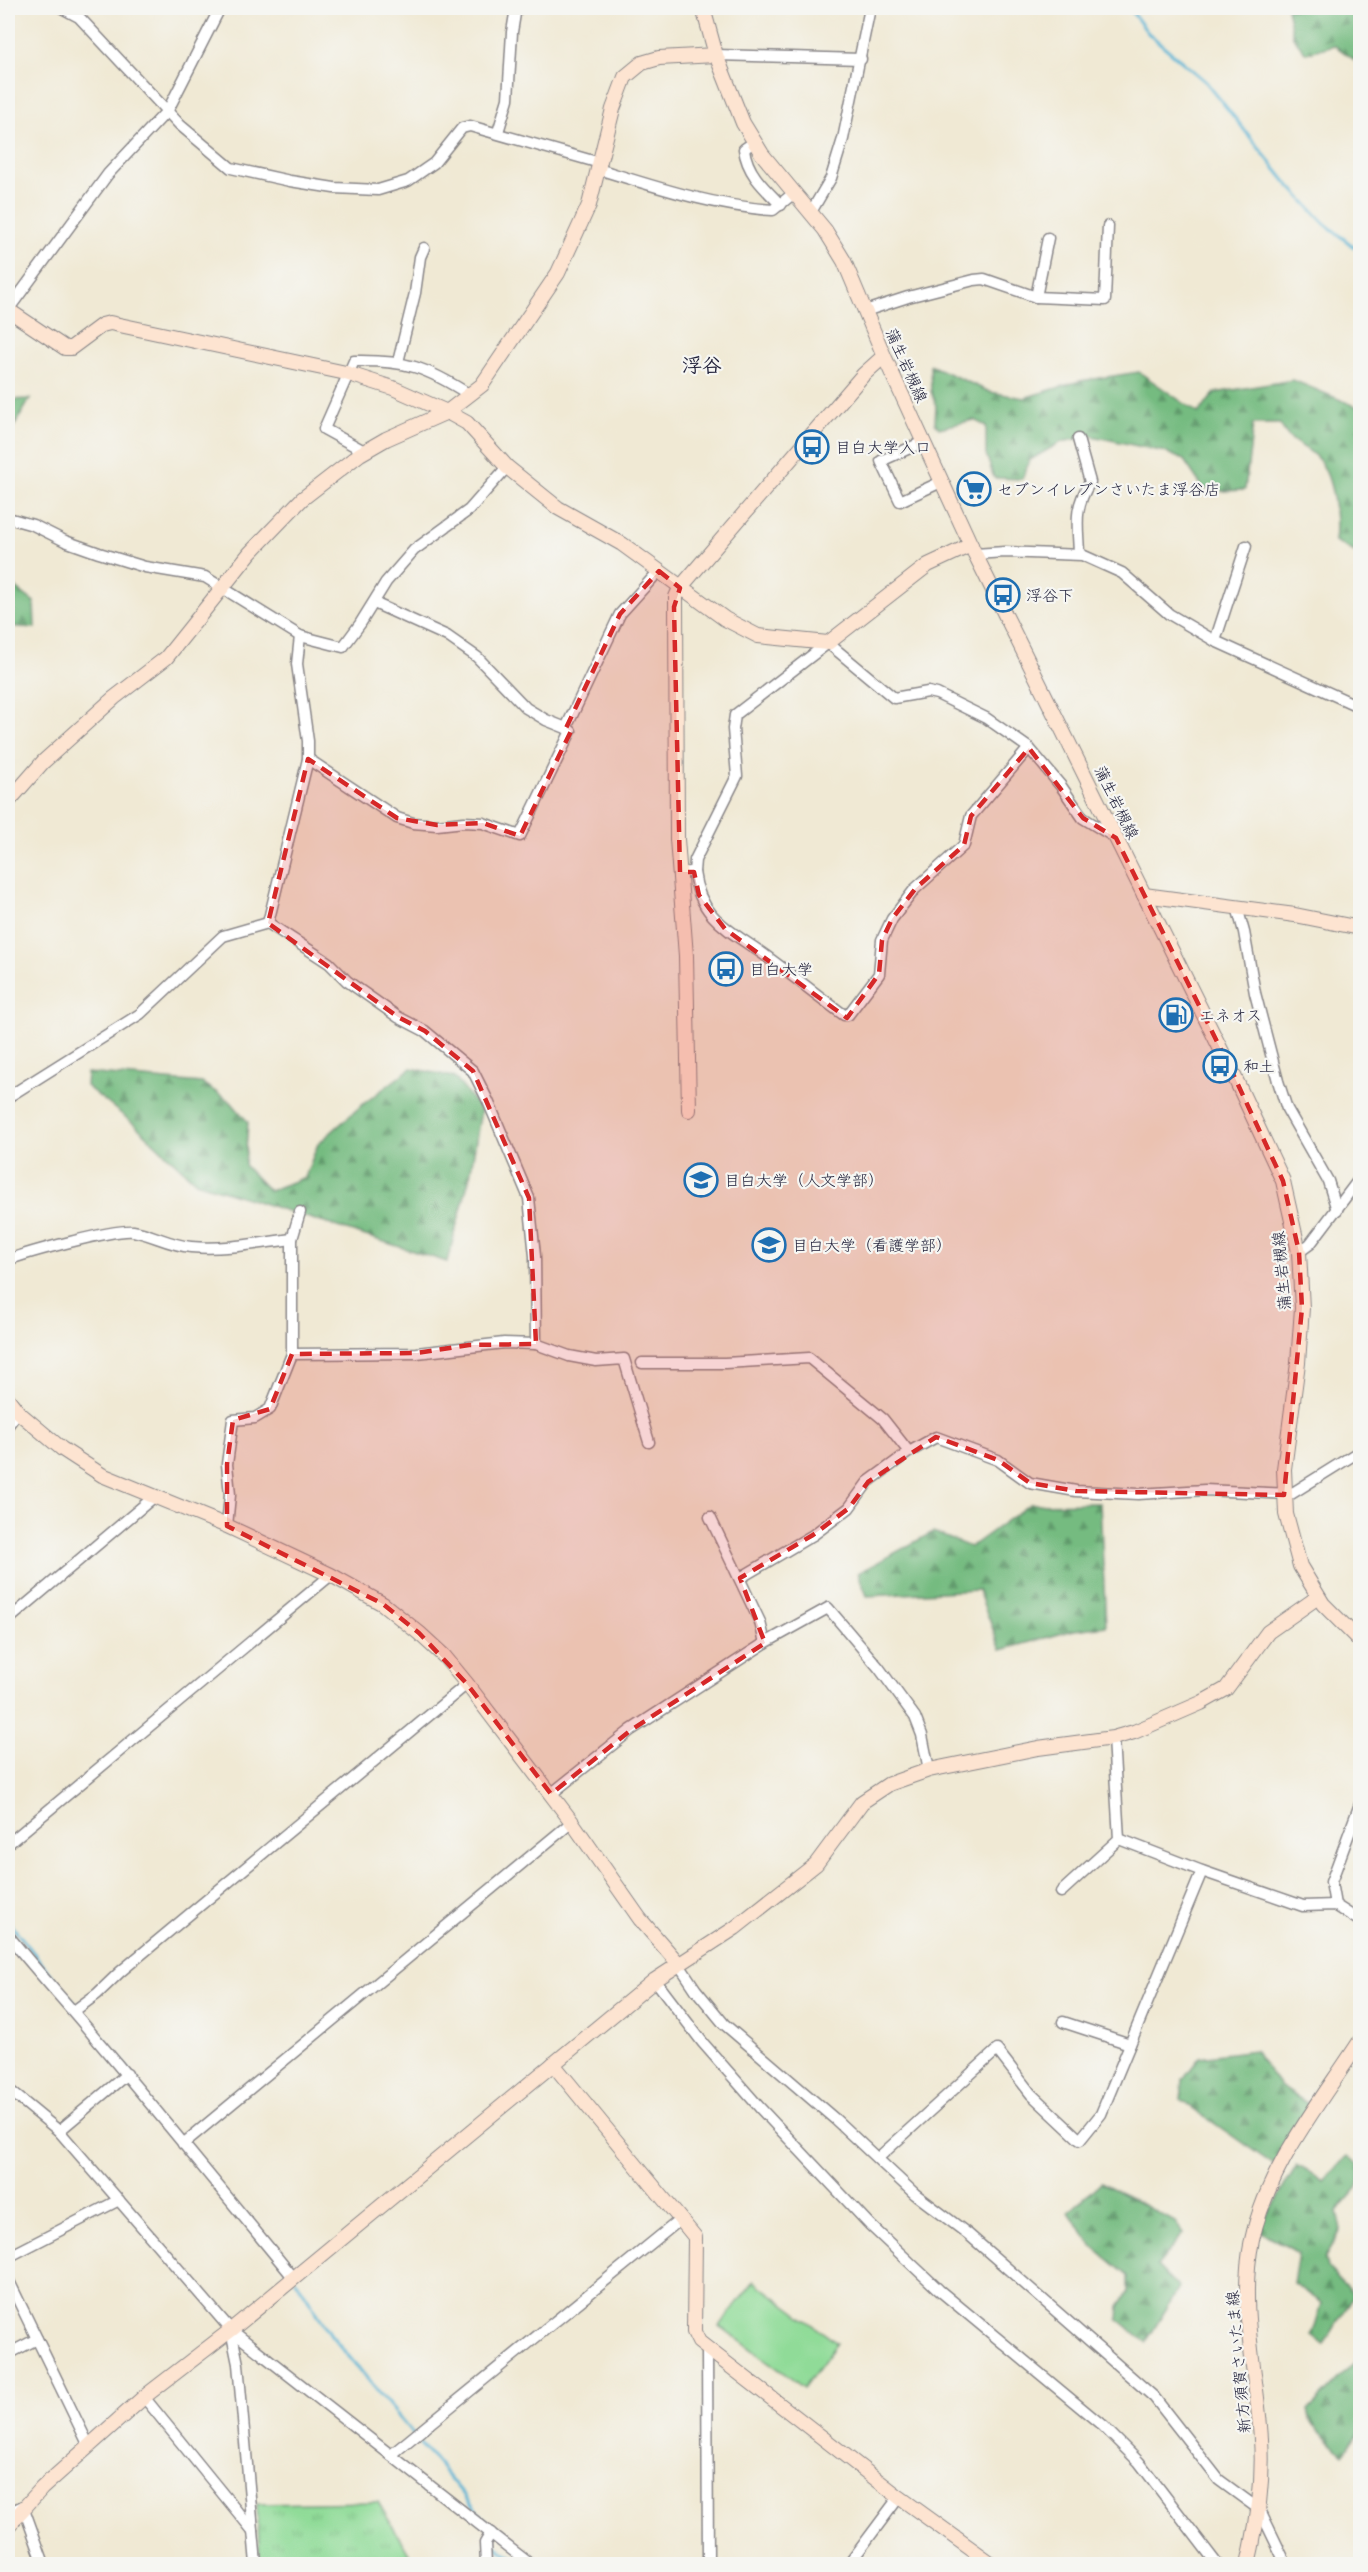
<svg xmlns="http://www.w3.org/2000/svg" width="1368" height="2572" viewBox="0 0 1368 2572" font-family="'Shantell Sans','Klee One',sans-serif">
<defs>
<pattern id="grass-tufts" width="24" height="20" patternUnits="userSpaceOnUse" patternTransform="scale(1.5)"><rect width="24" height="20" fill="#90db98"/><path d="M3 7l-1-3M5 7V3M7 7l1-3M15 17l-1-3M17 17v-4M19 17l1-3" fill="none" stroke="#7cbc84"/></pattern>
<pattern id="forest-firs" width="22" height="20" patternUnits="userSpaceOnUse" patternTransform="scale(1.5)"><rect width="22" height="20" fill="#74bb80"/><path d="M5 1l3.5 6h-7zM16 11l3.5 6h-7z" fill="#5f986a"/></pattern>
</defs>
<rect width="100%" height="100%" fill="#f6f6f2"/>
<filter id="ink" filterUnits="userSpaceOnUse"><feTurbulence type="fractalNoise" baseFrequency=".0167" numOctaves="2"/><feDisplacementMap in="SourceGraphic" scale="12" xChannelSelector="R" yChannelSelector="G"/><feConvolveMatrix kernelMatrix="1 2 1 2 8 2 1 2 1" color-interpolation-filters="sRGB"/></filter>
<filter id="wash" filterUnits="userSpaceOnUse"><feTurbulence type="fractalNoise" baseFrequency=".008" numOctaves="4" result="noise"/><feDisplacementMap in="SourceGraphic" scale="24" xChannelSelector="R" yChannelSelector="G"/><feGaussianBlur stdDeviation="1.35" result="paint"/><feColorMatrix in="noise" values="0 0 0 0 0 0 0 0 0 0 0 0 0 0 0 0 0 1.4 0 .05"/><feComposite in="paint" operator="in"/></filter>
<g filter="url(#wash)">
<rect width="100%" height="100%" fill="#f0e9d4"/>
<path fill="url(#grass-tufts)" stroke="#597e6a" stroke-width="1.5" d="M 378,2502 L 415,2564 L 260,2564 L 257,2504 Z"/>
<g fill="url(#forest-firs)" stroke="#4b6e5e" stroke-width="1.5">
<path d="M 1287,8 L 1346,8 L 1360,21 L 1360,64 L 1334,45 L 1306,53 L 1293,37 Z"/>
<path d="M 930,365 L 990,392 L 1024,398 L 1080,381 L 1139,372 L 1198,413 L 1215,393 L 1293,380 L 1360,408 L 1360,555 L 1335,541 C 1338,519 1333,476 1318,459 C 1304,443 1292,447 1280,424 L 1253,424 L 1245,490 L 1223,491 L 1203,488 L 1184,460 L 1165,452 L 1092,436 L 1061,442 L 1030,460 L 1022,479 L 994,478 L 986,454 L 986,426 L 974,420 L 939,428 L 935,423 L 936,406 L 931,391 Z"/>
<path d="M 30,399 L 8,437 L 8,400 Z"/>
<path d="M 8,582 L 34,602 L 35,628 L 8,626 Z"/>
<path d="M 411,1068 L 454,1077 L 481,1110 L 470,1176 L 447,1262 L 196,1182 L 134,1124 L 86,1086 L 87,1073 L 202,1083 L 231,1102 L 248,1122 L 245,1166 L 269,1191 L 305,1177 L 318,1144 L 362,1105 Z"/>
<path d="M 1100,1503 L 1106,1626 L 1074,1630 L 1001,1650 L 978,1590 L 867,1596 L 858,1573 L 933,1532 L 970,1547 L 1030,1504 Z"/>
<path d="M 1254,2050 L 1281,2087 L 1313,2107 L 1274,2165 L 1181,2100 L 1183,2079 L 1200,2057 Z"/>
<path d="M 1347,2156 L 1360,2166 L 1360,2185 L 1337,2211 L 1341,2230 L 1325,2257 L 1327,2268 L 1354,2295 L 1324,2345 L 1312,2336 L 1322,2303 L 1293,2283 L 1298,2253 L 1258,2230 L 1297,2165 L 1324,2181 Z"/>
<path d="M 1101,2182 L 1175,2222 L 1183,2233 L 1157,2266 L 1179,2288 L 1146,2342 L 1118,2319 L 1119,2306 L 1128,2293 L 1128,2276 L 1092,2246 L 1069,2212 Z"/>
<path d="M 1360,2357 L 1360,2433 L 1343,2454 L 1311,2423 L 1308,2411 Z"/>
</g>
<path fill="#90db98" stroke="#597e6a" stroke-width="1.5" d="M 754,2281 L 837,2343 L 804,2388 L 720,2326 Z"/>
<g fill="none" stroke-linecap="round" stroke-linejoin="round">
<g stroke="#56b3d4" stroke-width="3">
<path d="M 1129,8 L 1148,33 L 1206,82 L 1286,182 L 1324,223 L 1354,247 L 1360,249"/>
<path d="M 8,1921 L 76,2006"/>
<path d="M 80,2011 L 137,2080"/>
<path d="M 296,2280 L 331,2335 L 492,2529"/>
<path d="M 494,2541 L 494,2544 L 521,2564"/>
</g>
</g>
</g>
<g filter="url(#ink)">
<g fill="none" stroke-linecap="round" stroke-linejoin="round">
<defs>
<g id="street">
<path d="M 62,8 L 79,17 L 180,125 L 231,168 L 290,181 L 334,188 L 378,190 L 408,181 L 434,163 L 462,128 L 470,126 L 600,163"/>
<path d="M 716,55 L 861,59"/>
<path d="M 498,132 L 508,99 L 512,32 L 516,8"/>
<path d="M 754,142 L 744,149 C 747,173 764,188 781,205"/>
<path d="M 598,169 C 656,187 712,206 773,210 L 794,193"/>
<path d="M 811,212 L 831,178 L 843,139 L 870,8"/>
<path d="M 1036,297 L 1048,238"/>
<path d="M 8,310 L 108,174 L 168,110 L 220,8"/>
<path d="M 865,311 L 908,297 L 974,280 L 984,279 L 1036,297 L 1105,300 L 1108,226"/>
<path d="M 398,362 L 415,293 L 420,257 L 424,248"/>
<path d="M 1078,439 L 1090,482 C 1073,510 1078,523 1079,554"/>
<path d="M 923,442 L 881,461 L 900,501 L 941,482"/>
<path d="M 364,451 L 324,429 L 354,361 C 406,360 426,367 470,395"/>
<path d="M 8,518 L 33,525 L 65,541 L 99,553 L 145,567 L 205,577 L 300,636 L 343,647 L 360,624 L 386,582 L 414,550 L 469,510 L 507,467"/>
<path d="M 975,554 L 1005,552 L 1082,555 L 1122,573 L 1169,614 L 1215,641 L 1360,707"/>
<path d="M 374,603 L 447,636 L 477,657 L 526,708 L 546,720 L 566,728"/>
<path d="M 1215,641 L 1246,546"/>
<path d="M 308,759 L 397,818 L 413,823 L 437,825 L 464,822 L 483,823 L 520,836 L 571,731 L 566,728 L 620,614 L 659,571"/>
<path d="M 689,872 L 694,872 C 700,920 732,931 766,956 C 792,975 818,996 844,1015 L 848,1015 L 879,974 L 882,940 L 892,919 L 915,889 L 964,845 L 971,816 L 1029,748"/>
<path d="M 694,872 L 695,860 L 737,776 L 733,729 L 735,715 L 828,643 L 894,698 L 928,692 L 937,694 L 986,718 L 1029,748 L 1061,786 L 1083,818 L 1116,838"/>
<path d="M 1237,907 L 1244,932 L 1255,993 L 1278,1081 L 1287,1109 L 1328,1181 L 1337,1210"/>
<path d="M 268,923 L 329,963 L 347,981 L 398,1017 L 425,1031 L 473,1071 L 488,1101 L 529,1198 L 535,1256 L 536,1344"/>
<path d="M 268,923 L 308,759 L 308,741 L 297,664 L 300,636"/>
<path d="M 8,1097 L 140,1014 L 223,936 L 268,923"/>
<path d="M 1299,1252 L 1310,1244 L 1360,1178"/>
<path d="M 8,1260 C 29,1252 113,1229 133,1231 C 152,1234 169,1245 191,1247 C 224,1250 259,1243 292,1239"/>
<path d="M 292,1354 L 417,1353 L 504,1343 L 536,1344 L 569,1356 L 596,1361 L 624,1359 L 649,1442"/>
<path d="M 642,1363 L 725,1363 L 809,1358 L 883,1419 L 909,1452"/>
<path d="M 8,1425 L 18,1412"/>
<path d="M 710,1517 L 760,1622 L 765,1643"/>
<path d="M 227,1526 L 230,1495 L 227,1464 L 233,1420 L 255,1418 L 270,1409 L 292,1354 L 292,1239 L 300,1212"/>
<path d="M 740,1578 L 813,1535 L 849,1508 L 868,1482 L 909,1452 L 936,1437 L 998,1460 L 1030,1483 L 1076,1491 L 1138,1494 L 1205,1490 L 1291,1494 L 1360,1451"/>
<path d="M 8,1620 L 155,1496"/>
<path d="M 551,1794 L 631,1730 L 765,1643 L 828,1608 L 879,1668 L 915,1717 L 922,1735 L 929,1770"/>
<path d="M 1119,1839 L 1202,1871 L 1303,1906 L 1335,1905 L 1360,1921"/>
<path d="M 8,1844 L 331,1575"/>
<path d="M 1061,1892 L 1119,1839 L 1113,1738"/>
<path d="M 1335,1905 L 1331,1882 L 1360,1804"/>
<path d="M 8,1935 C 36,1971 68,2004 97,2040 C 163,2118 228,2198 293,2277"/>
<path d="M 678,1963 L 696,1990 L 724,2024 L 836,2120 L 915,2194 L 968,2234 L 1154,2397 L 1219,2480 L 1260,2510 L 1286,2564"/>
<path d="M 655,1980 L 703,2043 L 760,2108 L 870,2225 L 939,2290 L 1103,2426 L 1139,2462 L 1217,2564"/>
<path d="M 74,2011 L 97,1994 L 120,1972 L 467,1684"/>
<path d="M 1063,2022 L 1130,2044"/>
<path d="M 8,2089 L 59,2131 L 231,2330 L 530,2564"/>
<path d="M 59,2131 L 127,2074"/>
<path d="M 183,2144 L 572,1822"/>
<path d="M 878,2158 L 997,2050 L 1031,2094 L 1080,2140 L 1101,2114 L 1202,1871"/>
<path d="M 8,2257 L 119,2200"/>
<path d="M 8,2279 L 89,2446"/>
<path d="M 231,2330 L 238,2364 L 256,2564"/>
<path d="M 707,2348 L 708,2564"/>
<path d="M 8,2354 L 37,2339"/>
<path d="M 144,2397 L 253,2531"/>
<path d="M 391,2455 L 681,2219"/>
<path d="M 8,2513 L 23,2506 L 44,2564"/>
<path d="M 486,2564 L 485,2543 L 491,2533"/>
<path d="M 849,2564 L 899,2497"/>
</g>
<g id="secondary">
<path d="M 703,8 L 716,55 L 743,123 L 762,154 L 825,230 L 844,261 L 884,356 L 975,554 L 1234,1076 L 1283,1181 L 1299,1252 L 1302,1308 L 1298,1363 L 1284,1469 L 1286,1514 L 1300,1566 L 1323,1604 L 1360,1641"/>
<path d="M 8,310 L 65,348 L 71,348 L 102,325 L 110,323 L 346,373 L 393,388 L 447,412 L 467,423 L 507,467 L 558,508 L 622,544 L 725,619 L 758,636 L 828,643 L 928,565 L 971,545"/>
<path d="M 8,802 L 43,762 L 114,698 L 166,658 L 250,553 L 302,499 L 360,454 L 386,439 L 447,412 L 482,385 L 558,273 L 589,205 L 613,109 L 625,77 L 642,63 L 659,58 L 716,55"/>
<path d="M 1144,895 L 1295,915 L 1360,928"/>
<path d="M 689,1110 L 686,956 L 677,839 L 676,597 L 680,588 L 863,375 L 884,356"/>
<path d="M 8,1399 L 18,1412 L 62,1449 L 102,1475 L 227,1526 L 331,1575 L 383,1604 L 419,1633 L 444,1656 L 467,1684 L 572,1822 L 640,1919 L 678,1963"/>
<path d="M 553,2064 L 695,2237 L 694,2332 L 699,2342 L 899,2497 L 992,2564"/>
<path d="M 8,2526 L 42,2488 L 144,2397 L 231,2330 L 655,1980 L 735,1928 L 816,1864 L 862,1802 L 889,1784 L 929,1770 L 1038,1748 L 1113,1738 L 1134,1732 L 1201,1703 L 1226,1689 L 1268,1632 L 1318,1597"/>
<path d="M 1248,2564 C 1258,2522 1264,2482 1261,2439 C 1257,2373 1238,2305 1252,2240 C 1268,2166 1320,2103 1360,2041"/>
</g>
</defs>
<use href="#street" stroke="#898688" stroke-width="13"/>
<use href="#secondary" stroke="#898688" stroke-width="16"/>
<use href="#street" stroke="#fff" stroke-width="10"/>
<use href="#secondary" stroke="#fde4d1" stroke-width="14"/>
</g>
</g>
<path fill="#d62828" fill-opacity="0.2" stroke="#d62828" stroke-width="4.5" stroke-dasharray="12 8" stroke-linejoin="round" d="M 659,571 L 680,588 L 674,607 L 680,872 L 694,872 L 699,895 L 725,929 L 847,1018 L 879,974 L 882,940 L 892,919 L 915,889 L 964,845 L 971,816 L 1029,748 L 1083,818 L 1116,838 L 1234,1076 L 1283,1181 L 1299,1252 L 1302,1308 L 1284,1495 L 1076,1491 L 1030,1483 L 998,1460 L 936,1437 L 868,1482 L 849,1508 L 813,1535 L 740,1578 L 765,1643 L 631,1730 L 551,1794 L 467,1684 L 419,1633 L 383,1604 L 227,1526 L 227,1464 L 233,1420 L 270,1409 L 292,1354 L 417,1353 L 469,1345 L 536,1344 L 529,1198 L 473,1071 L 425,1031 L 398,1017 L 268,923 L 308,759 L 397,818 L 437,825 L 483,823 L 520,836 L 571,731 L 566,728 L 620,614 Z"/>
<defs>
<symbol id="bus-ring" viewBox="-11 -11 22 22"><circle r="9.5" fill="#f6f6f2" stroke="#1f6fb2" stroke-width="1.5"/><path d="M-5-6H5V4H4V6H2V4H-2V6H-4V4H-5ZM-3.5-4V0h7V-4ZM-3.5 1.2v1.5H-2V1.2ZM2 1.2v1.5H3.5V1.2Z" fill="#1f6fb2"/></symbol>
<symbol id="supermarket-ring" viewBox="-11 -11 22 22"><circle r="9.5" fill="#f6f6f2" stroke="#1f6fb2" stroke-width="1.5"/><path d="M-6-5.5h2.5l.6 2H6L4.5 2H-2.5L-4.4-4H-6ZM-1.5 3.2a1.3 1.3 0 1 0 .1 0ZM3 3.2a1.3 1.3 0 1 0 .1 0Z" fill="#1f6fb2"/></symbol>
<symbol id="fuel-ring" viewBox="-11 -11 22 22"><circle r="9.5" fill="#f6f6f2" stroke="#1f6fb2" stroke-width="1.5"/><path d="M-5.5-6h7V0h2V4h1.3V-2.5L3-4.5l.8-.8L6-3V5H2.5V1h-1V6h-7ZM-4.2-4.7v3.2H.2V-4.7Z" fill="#1f6fb2"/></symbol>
<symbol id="university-ring" viewBox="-11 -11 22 22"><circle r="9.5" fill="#f6f6f2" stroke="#1f6fb2" stroke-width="1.5"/><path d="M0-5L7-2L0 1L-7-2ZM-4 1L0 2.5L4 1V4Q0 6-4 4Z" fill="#1f6fb2"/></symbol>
</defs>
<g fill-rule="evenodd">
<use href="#bus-ring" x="793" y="428" width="38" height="38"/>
<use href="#supermarket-ring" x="955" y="470" width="38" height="38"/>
<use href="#bus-ring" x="984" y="576" width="38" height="38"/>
<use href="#bus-ring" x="707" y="950" width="38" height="38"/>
<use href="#fuel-ring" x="1157" y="996" width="38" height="38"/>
<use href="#bus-ring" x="1201" y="1047" width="38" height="38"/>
<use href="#university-ring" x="682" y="1161" width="38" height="38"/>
<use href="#university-ring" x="750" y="1226" width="38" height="38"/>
</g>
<g text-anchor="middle" stroke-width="4.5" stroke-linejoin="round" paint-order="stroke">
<g font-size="16" fill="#22223b" stroke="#f6f6f2">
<text transform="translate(907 365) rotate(66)" y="6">蒲生岩槻線</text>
<text transform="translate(1117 802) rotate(64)" y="6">蒲生岩槻線</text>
<text transform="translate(1281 1271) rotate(-95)" y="6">蒲生岩槻線</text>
<text transform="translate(1238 2362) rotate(-95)" y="6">新方須賀さいたま線</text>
</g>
<g font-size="16" fill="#22223b" stroke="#f6f6f2" text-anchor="start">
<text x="835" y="453">目白大学入口</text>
<text x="997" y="495">セブンイレブンさいたま浮谷店</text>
<text x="1026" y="601">浮谷下</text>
<text x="749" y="975">目白大学</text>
<text x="1199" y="1021">エネオス</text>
<text x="1243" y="1072">和土</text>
<text x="724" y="1186">目白大学（人文学部）</text>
<text x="792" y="1251">目白大学（看護学部）</text>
</g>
<g font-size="20" font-weight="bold" fill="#22223b" stroke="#f6f6f2">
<text x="702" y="372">浮谷</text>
</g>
</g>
<rect width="1368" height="2572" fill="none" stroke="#f6f6f2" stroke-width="30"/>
</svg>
